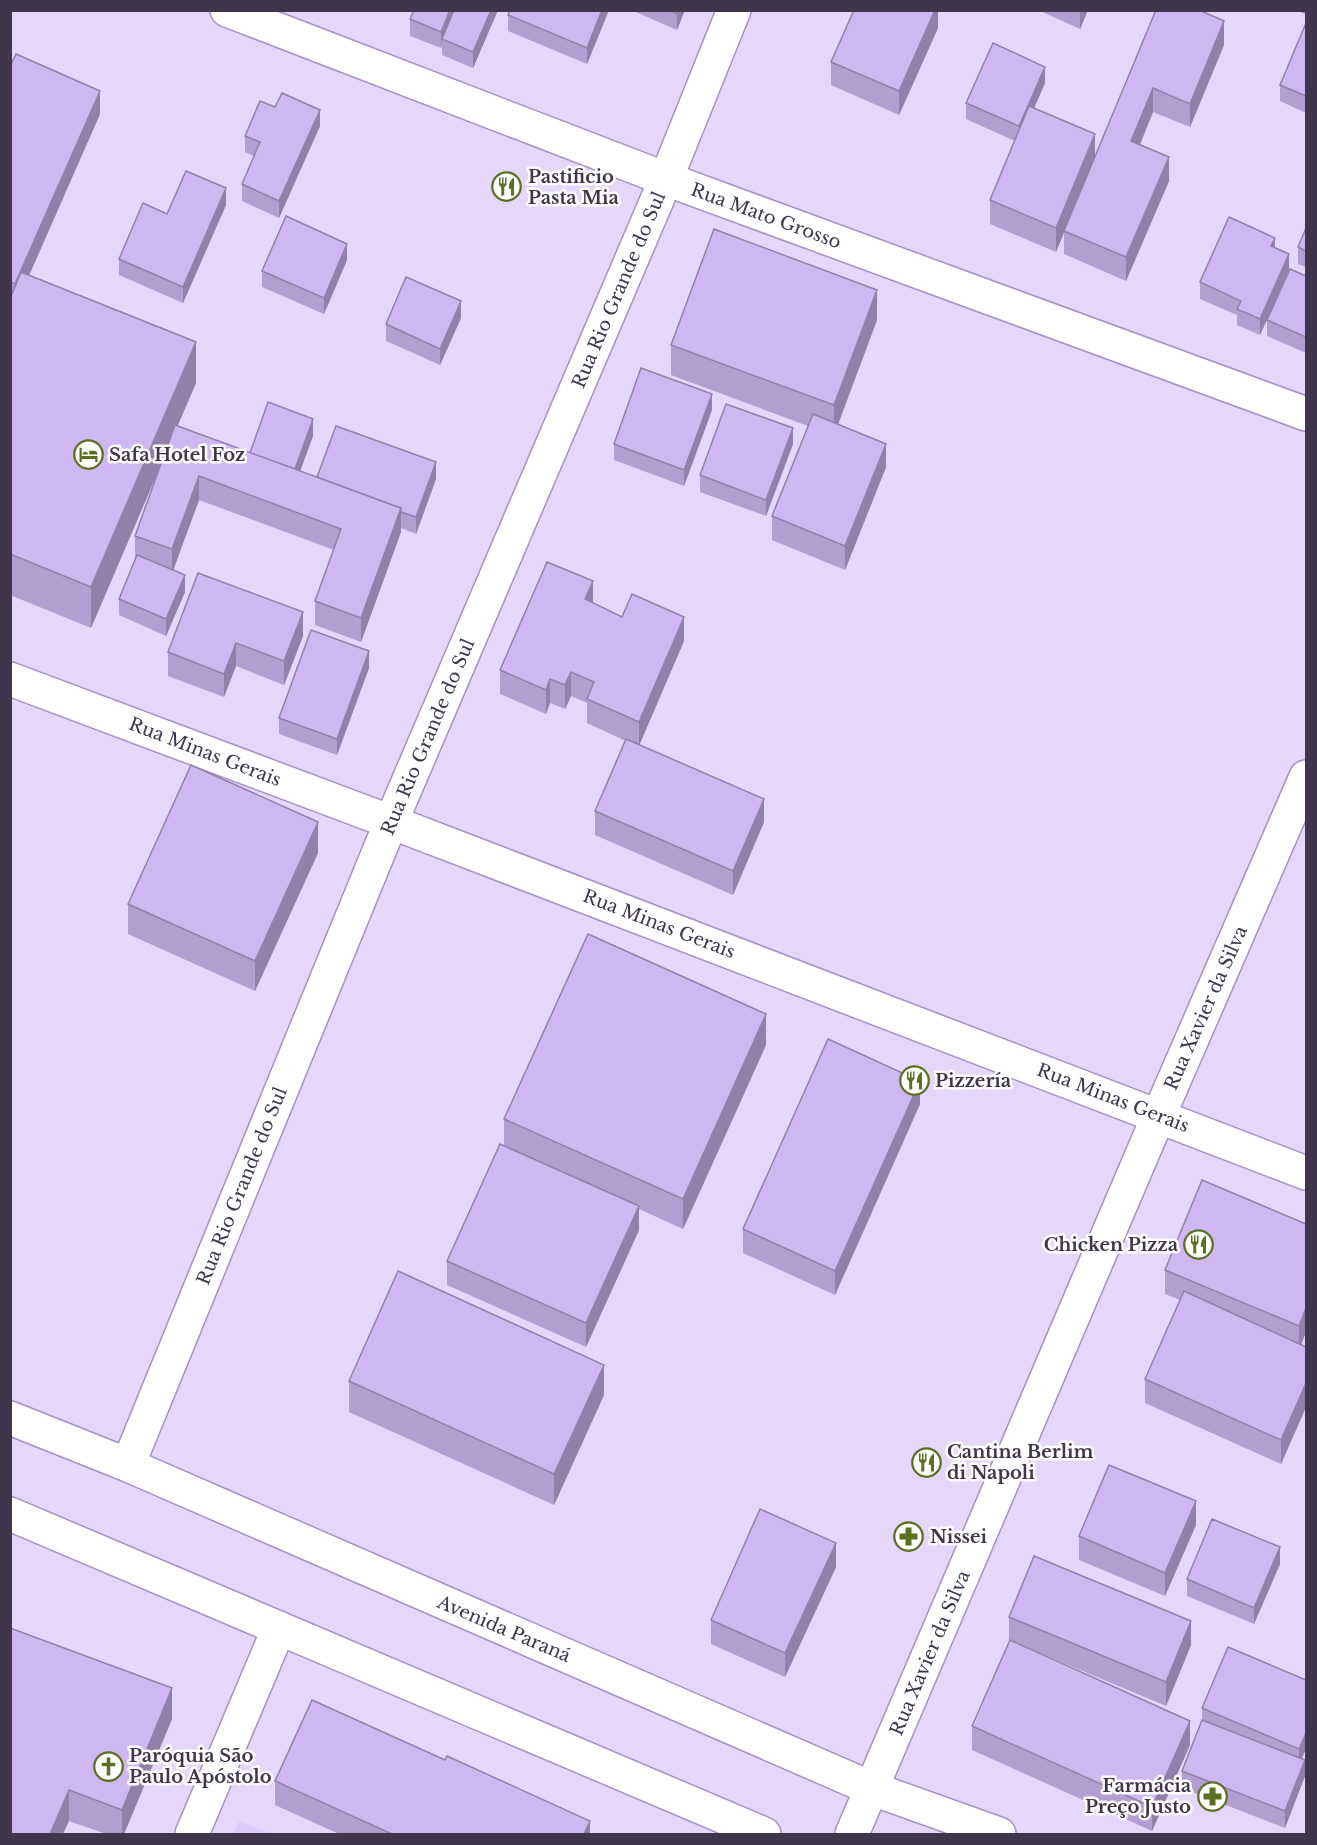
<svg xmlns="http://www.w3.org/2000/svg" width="1317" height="1845" viewBox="0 0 1317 1845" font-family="'Libre Baskerville',serif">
<rect width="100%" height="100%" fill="#e5d7fa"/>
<path fill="#dfcafe" d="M 239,1821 L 273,1834 L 234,1834 Z"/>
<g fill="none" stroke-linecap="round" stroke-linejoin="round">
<defs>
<g id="minor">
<path d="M 227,10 L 666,179 L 1306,414"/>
<path d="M 128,1465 L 391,822 L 666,179 L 734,10"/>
<path d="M 192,1834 L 279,1628"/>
<path d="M 852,1834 L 1159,1115 L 1306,777"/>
</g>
<g id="major">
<path d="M 10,679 L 391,822 L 1306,1173"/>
<path d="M 10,1418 L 128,1465 L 873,1789 L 999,1834"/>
<path d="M 10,1514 L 764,1834"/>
</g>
</defs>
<use href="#minor" stroke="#a690c7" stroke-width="36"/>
<use href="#major" stroke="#a690c7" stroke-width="36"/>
<use href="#minor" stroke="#fff" stroke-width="33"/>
<use href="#major" stroke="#fff" stroke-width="33"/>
</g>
<g fill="#b29ecf">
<path d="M 414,10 L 498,10 L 473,68 L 442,55 L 442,46 L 441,48 L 410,36 L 410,19 Z"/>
<path d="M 609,10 L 587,64 L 508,31 L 508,15 Z"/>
<path d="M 631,10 L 685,10 L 677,30 Z"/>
<path d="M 938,10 L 938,28 L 899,115 L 831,85 L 831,62 Z"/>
<path d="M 1038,10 L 1088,10 L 1080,29 Z"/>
<path d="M 1156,10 L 1224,45 L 1190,127 L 1153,112 L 1140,145 L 1169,181 L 1126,281 L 1064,254 L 1064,232 L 1056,252 L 990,224 L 990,200 L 1015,141 L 966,119 L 966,103 L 1045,83 L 1034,108 L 1095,156 Z"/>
<path d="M 1297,10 L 1306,10 L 1306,15 Z"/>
<path d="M 1306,23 L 1306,113 L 1280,101 L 1280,85 Z"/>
<path d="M 10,67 L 100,114 L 29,276 L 196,383 L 177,426 L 250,453 L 313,436 L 300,471 L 317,477 L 436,479 L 416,534 L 401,528 L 401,532 L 361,642 L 315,625 L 315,601 L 334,550 L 199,500 L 173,571 L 185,592 L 166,636 L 119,615 L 119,599 L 135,559 L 135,536 L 162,462 L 91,628 L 10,595 Z"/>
<path d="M 275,107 L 320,126 L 279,218 L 242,201 L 242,184 L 254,156 L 245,152 L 245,136 Z"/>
<path d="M 226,205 L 183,303 L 119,275 L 119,259 L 167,214 Z"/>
<path d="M 1306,228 L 1306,267 L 1298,264 L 1298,247 Z"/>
<path d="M 1275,248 L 1289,270 L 1306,276 L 1306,353 L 1267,336 L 1267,320 L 1260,335 L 1237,325 L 1237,315 L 1200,299 L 1200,282 Z"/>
<path d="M 347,260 L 324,314 L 262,287 L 262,271 Z"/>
<path d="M 461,318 L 440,365 L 386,341 L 386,324 Z"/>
<path d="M 877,320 L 838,424 L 886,467 L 845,570 L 772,540 L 772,516 L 808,426 L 671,375 L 671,345 Z"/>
<path d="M 712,410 L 684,486 L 614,460 L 614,444 Z"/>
<path d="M 793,444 L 766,516 L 700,492 L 700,475 Z"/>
<path d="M 198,573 L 303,636 L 284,685 L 236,666 L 224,697 L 168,676 L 168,652 Z"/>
<path d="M 593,603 L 622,617 L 684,641 L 639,745 L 764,822 L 733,895 L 595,835 L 595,811 L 626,741 L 587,723 L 587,703 L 571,696 L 565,709 L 550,703 L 546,714 L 500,694 L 500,670 Z"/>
<path d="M 369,668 L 337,755 L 279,734 L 279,718 Z"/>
<path d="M 318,853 L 255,991 L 128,934 L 128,904 Z"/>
<path d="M 766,1045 L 683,1229 L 639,1209 L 639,1230 L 586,1347 L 447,1285 L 447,1261 L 504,1146 L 504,1119 Z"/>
<path d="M 920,1104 L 835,1295 L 743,1253 L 743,1229 Z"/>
<path d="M 1306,1224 L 1306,1332 L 1301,1344 L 1306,1347 L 1306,1407 L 1281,1464 L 1145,1403 L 1145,1379 L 1180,1300 L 1165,1294 L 1165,1270 Z"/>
<path d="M 349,1381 L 604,1395 L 554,1505 L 349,1412 Z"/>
<path d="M 1196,1525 L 1165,1596 L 1079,1560 L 1079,1536 Z"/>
<path d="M 1280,1564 L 1254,1624 L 1187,1596 L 1187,1579 Z"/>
<path d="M 836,1567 L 785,1677 L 711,1644 L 711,1620 Z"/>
<path d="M 1009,1617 L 1191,1645 L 1166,1706 L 1035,1651 L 1190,1745 L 1152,1831 L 972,1750 L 972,1726 L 1010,1641 L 1009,1640 Z"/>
<path d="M 10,1628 L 172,1719 L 124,1834 L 106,1834 L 69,1821 Z"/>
<path d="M 1306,1680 L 1302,1759 L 1305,1776 L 1285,1828 L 1182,1788 L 1182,1771 L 1202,1720 L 1202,1708 Z"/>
<path d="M 275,1781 L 590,1834 L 339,1834 L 275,1805 Z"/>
</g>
<g fill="#9181a9">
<path d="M 450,10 L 457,10 L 442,39 L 441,48 L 441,32 Z"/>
<path d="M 491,10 L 498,10 L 473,68 L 473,52 Z"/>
<path d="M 602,10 L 609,10 L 587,64 L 587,48 Z"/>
<path d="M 678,10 L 685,10 L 677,30 L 677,14 Z"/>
<path d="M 935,10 L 938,10 L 938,28 L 899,115 L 899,91 Z"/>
<path d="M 1081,10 L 1088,10 L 1080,29 L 1080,13 Z"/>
<path d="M 1224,21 L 1224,45 L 1190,127 L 1190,104 Z"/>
<path d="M 1045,67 L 1045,83 L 1019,143 L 1019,126 Z"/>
<path d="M 1153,88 L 1153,112 L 1131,165 L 1131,141 Z"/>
<path d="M 100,91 L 100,114 L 15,307 L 15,284 Z"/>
<path d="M 320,110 L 320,126 L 279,218 L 279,201 Z"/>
<path d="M 1095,134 L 1095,158 L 1056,252 L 1056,228 Z"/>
<path d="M 1169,157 L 1169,181 L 1126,281 L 1126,257 Z"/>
<path d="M 226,188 L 226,205 L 183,303 L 183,287 Z"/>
<path d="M 1275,238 L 1275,254 L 1271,246 Z"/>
<path d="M 347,244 L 347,260 L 324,314 L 324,298 Z"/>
<path d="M 1289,254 L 1289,270 L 1260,335 L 1260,319 Z"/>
<path d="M 877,290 L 877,320 L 834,435 L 834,405 Z"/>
<path d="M 461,301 L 461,318 L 440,365 L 440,349 Z"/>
<path d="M 196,342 L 196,383 L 91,628 L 91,587 Z"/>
<path d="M 712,394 L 712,410 L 684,486 L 684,470 Z"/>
<path d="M 313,419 L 313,436 L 294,488 L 294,472 Z"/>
<path d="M 793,428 L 793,444 L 766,516 L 766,500 Z"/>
<path d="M 886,444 L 886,467 L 845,570 L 845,546 Z"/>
<path d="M 436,462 L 436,479 L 416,534 L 416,517 Z"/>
<path d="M 199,476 L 199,500 L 172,573 L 172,549 Z"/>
<path d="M 401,508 L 401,532 L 361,642 L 361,618 Z"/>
<path d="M 185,575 L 185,592 L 166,636 L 166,619 Z"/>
<path d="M 593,581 L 593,605 L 585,599 Z"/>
<path d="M 303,612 L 303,636 L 284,685 L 284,661 Z"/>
<path d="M 684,617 L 684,641 L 639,746 L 639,722 Z"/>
<path d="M 236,643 L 236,666 L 224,697 L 224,674 Z"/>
<path d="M 369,651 L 369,668 L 337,755 L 337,739 Z"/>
<path d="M 571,672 L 571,696 L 565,709 L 565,685 Z"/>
<path d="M 550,679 L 550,703 L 546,714 L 546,690 Z"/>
<path d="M 764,799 L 764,822 L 733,895 L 733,871 Z"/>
<path d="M 318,822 L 318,853 L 255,991 L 255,961 Z"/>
<path d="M 766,1014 L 766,1045 L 683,1229 L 683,1199 Z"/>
<path d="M 920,1081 L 920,1104 L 835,1295 L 835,1271 Z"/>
<path d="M 639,1206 L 639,1230 L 586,1347 L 586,1323 Z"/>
<path d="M 1306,1308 L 1306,1332 L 1299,1350 L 1299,1326 Z"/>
<path d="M 604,1365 L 604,1395 L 554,1505 L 554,1474 Z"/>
<path d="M 1306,1383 L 1306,1407 L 1281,1464 L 1281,1440 Z"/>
<path d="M 1196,1501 L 1196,1525 L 1165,1596 L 1165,1573 Z"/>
<path d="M 836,1543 L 836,1567 L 785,1677 L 785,1653 Z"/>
<path d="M 1280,1547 L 1280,1564 L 1254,1624 L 1254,1608 Z"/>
<path d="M 1191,1621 L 1191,1645 L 1166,1706 L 1166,1682 Z"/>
<path d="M 172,1688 L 172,1719 L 124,1834 L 122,1834 L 122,1810 Z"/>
<path d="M 1190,1721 L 1190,1745 L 1152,1831 L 1152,1807 Z"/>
<path d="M 1306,1733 L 1306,1749 L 1299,1765 L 1299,1749 Z"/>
<path d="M 1305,1760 L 1305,1776 L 1285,1828 L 1285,1811 Z"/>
<path d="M 69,1790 L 69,1821 L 63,1834 L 50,1834 Z"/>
<path d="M 590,1821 L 590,1834 L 584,1834 Z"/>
</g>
<g fill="#cfb8f1" stroke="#9181a9" stroke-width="1.5">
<path d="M 414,10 L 450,10 L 441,32 L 410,19 Z"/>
<path d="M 454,10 L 491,10 L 473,52 L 442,39 Z"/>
<path d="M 510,10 L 602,10 L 587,48 L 508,15 Z"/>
<path d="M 670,10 L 678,10 L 677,14 Z"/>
<path d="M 854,10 L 935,10 L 899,91 L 831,62 Z"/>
<path d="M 1156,10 L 1199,10 L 1224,21 L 1190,104 L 1153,88 L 1131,141 L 1169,157 L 1126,257 L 1064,231 Z"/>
<path d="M 1306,23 L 1306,96 L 1280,85 Z"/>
<path d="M 993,43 L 1045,67 L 1019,126 L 966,103 Z"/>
<path d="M 16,54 L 100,91 L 15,284 L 10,282 L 10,67 Z"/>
<path d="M 282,93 L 320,110 L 279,201 L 242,184 L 260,142 L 245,136 L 260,101 L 275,107 Z"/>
<path d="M 1029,106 L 1095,134 L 1056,228 L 990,200 Z"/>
<path d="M 186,171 L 226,188 L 183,287 L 119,259 L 143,203 L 167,214 Z"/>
<path d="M 286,216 L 347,244 L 324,298 L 262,271 Z"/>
<path d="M 1229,217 L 1275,238 L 1271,246 L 1289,254 L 1260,319 L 1237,309 L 1241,301 L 1200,282 Z"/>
<path d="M 1306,228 L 1306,251 L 1298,247 Z"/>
<path d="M 714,229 L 877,290 L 834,405 L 671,345 Z"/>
<path d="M 1290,269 L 1306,276 L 1306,337 L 1267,320 Z"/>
<path d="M 21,272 L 196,342 L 91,587 L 10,554 L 10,299 Z"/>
<path d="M 406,277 L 461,301 L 440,349 L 386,324 Z"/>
<path d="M 641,368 L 712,394 L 684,470 L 614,444 Z"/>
<path d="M 268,402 L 313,419 L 295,469 L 250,453 Z"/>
<path d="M 726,404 L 793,428 L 766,500 L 700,475 Z"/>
<path d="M 813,414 L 886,444 L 845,546 L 772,516 Z"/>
<path d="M 175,425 L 401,508 L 361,618 L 315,601 L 341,529 L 199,476 L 172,549 L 135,536 Z"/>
<path d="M 336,426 L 436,462 L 416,517 L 401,512 L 401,508 L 317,477 Z"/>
<path d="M 137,555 L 185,575 L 166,619 L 119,599 Z"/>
<path d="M 547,562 L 593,581 L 585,599 L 622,617 L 632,594 L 684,617 L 639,722 L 587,699 L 594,682 L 571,672 L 565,685 L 550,679 L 546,690 L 500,670 Z"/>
<path d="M 198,573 L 303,612 L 284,661 L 236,643 L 224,674 L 168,652 Z"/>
<path d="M 311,630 L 369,651 L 337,739 L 279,718 Z"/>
<path d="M 626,739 L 764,799 L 733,871 L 595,811 Z"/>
<path d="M 191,765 L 318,822 L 255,961 L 128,904 Z"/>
<path d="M 588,934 L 766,1014 L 683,1199 L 504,1119 Z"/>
<path d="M 828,1039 L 920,1081 L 835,1271 L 743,1229 Z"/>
<path d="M 500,1144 L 639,1206 L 586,1323 L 447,1261 Z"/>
<path d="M 1202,1180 L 1306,1224 L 1306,1308 L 1299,1326 L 1165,1270 Z"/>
<path d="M 398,1271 L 604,1365 L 554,1474 L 349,1381 Z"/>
<path d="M 1184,1291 L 1306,1347 L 1306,1383 L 1281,1440 L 1145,1379 Z"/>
<path d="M 1109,1465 L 1196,1501 L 1165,1573 L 1079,1536 Z"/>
<path d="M 760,1509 L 836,1543 L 785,1653 L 711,1620 Z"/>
<path d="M 1212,1519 L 1280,1547 L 1254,1608 L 1187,1579 Z"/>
<path d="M 1034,1556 L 1191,1621 L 1166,1682 L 1009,1617 Z"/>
<path d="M 10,1628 L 172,1688 L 122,1810 L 69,1790 L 50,1834 L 10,1834 Z"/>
<path d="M 1010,1640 L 1190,1721 L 1152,1807 L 972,1726 Z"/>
<path d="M 1228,1647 L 1306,1680 L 1306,1733 L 1299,1749 L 1202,1708 Z"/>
<path d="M 312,1700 L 445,1760 L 447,1756 L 590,1821 L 584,1834 L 392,1834 L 275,1781 Z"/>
<path d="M 1202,1720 L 1305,1760 L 1285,1811 L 1182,1771 Z"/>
</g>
<defs>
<symbol id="restaurant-ring" viewBox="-11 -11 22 22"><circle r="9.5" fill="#fff" stroke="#5b7120" stroke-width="1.5"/><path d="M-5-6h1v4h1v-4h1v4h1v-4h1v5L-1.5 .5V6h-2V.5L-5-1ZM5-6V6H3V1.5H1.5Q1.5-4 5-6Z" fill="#5b7120"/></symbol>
<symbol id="hotel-ring" viewBox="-11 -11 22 22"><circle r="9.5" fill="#fff" stroke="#5b7120" stroke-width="1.5"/><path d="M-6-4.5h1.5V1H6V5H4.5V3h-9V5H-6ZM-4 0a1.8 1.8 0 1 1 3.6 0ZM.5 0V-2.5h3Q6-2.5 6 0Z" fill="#5b7120"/></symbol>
<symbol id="pharmacy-ring" viewBox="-11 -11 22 22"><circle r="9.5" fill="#fff" stroke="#5b7120" stroke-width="1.5"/><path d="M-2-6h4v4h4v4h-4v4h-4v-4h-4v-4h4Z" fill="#5b7120"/></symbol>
<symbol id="church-ring" viewBox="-11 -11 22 22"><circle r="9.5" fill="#fff" stroke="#5b7120" stroke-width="1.5"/><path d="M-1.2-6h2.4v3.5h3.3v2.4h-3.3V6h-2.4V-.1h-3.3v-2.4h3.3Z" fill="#5b7120"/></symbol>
</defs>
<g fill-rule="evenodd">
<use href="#restaurant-ring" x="490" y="170" width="33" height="33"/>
<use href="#hotel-ring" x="72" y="438" width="33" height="33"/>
<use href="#restaurant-ring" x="898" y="1064" width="33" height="33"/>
<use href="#restaurant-ring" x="1182" y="1228" width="33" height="33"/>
<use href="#restaurant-ring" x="910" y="1446" width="33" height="33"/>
<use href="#pharmacy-ring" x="892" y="1520" width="33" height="33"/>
<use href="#church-ring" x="92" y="1750" width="33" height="33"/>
<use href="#pharmacy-ring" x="1196" y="1780" width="33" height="33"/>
</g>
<g text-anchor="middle" stroke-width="5" stroke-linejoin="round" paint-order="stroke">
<g font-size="18" font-weight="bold" fill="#3f354c" stroke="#fff" text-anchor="start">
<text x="528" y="183">Pastificio<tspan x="528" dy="21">Pasta Mia</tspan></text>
<text x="109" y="461">Safa Hotel Foz</text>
<text x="935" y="1087">Pizzería</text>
<text x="1178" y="1251" text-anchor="end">Chicken Pizza</text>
<text x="947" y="1458">Cantina Berlim<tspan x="947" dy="21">di Napoli</tspan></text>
<text x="930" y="1543">Nissei</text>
<text x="129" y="1762">Paróquia São<tspan x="129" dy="21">Paulo Apóstolo</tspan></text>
<text x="1191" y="1792" text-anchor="end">Farmácia<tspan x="1191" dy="21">Preço Justo</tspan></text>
</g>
<g font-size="18" fill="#3f354c" stroke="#fff">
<text transform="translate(766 216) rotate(20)" y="6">Rua Mato Grosso</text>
<text transform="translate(619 290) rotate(-67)" y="6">Rua Rio Grande do Sul</text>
<text transform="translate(428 737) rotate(-67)" y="6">Rua Rio Grande do Sul</text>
<text transform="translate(205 752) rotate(21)" y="6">Rua Minas Gerais</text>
<text transform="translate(659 924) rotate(21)" y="6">Rua Minas Gerais</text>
<text transform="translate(1206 1008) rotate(-66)" y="6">Rua Xavier da Silva</text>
<text transform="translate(1113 1098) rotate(21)" y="6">Rua Minas Gerais</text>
<text transform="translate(242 1186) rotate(-68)" y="6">Rua Rio Grande do Sul</text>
<text transform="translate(504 1629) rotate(23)" y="6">Avenida Paraná</text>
<text transform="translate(930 1653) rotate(-67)" y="6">Rua Xavier da Silva</text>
</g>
</g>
<rect width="1317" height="1845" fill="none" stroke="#3f354c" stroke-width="24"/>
</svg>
